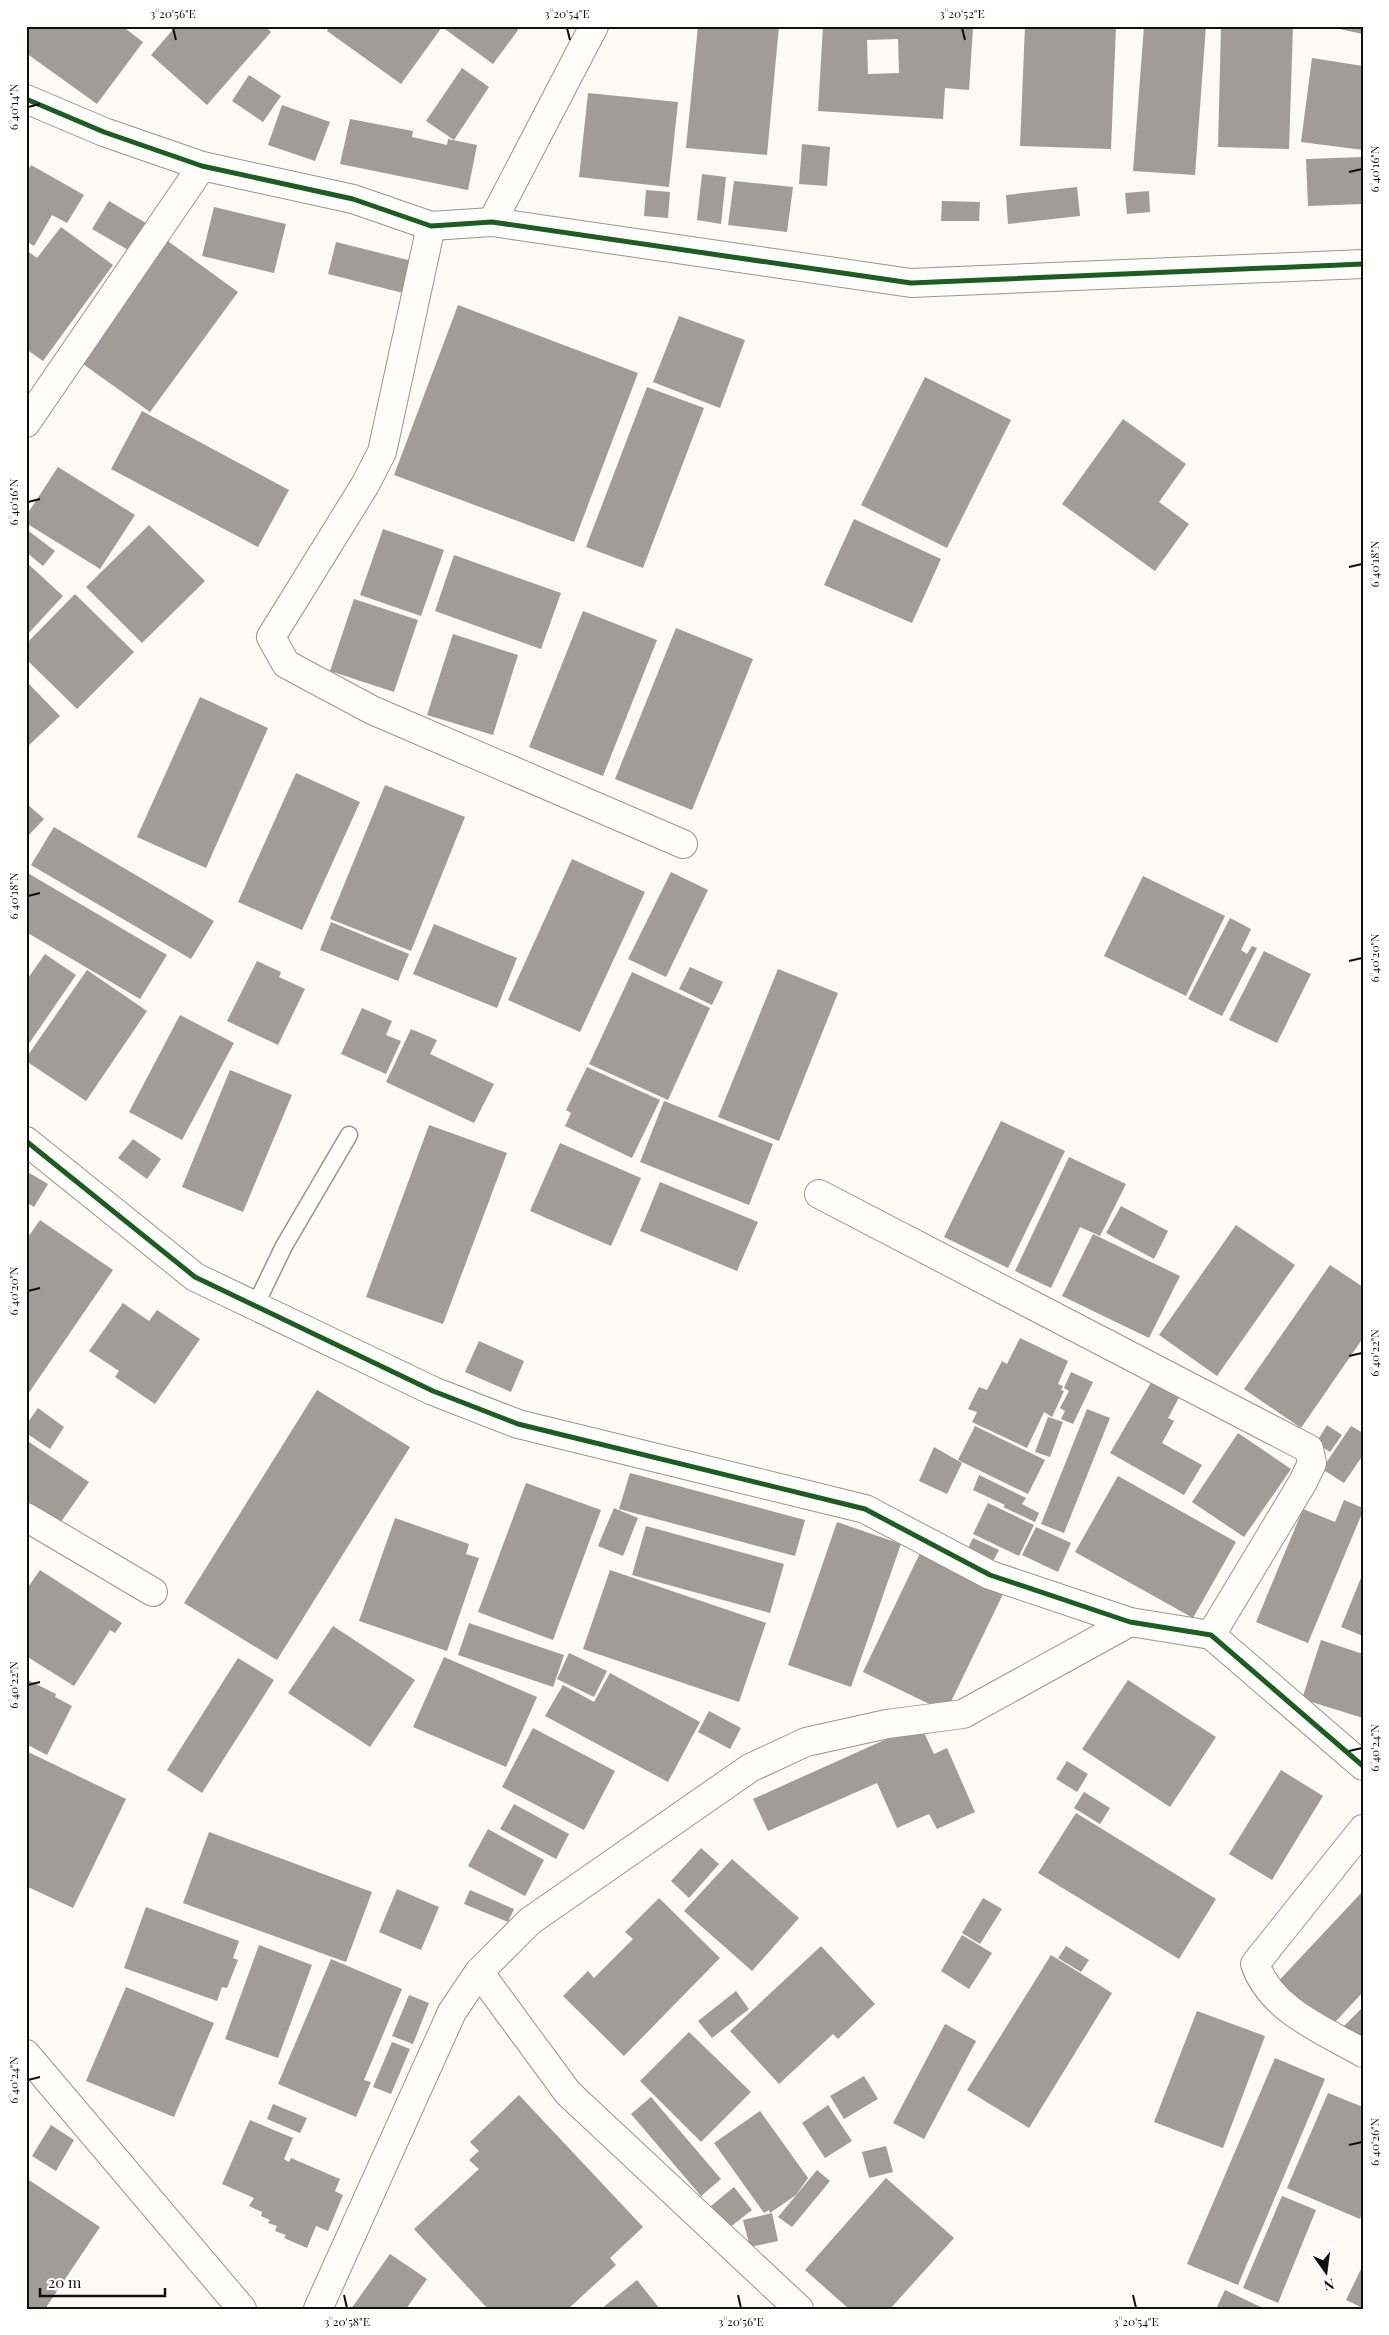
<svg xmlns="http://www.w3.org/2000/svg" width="1389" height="2335" viewBox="0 0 1389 2335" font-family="'Playfair Display',serif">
<rect width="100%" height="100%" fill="#fcfaf4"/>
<g fill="#a09d99" fill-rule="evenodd">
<path d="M 26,26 L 122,26 L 143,42 L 97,104 L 26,53 Z"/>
<path d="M 176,26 L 265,26 L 271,32 L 207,105 L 151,55 Z"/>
<path d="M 330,26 L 521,26 L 493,64 L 442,27 L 401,84 L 327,31 Z"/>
<path d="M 698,26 L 779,26 L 767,155 L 686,148 Z"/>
<path d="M 823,26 L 973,28 L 969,90 L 945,88 L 943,119 L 818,111 ZM 898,39 L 899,73 L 868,74 L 867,40 Z"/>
<path d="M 1025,26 L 1116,26 L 1111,149 L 1020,146 Z"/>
<path d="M 1144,26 L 1206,26 L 1195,175 L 1133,171 Z"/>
<path d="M 1221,26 L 1293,26 L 1289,149 L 1218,147 Z"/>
<path d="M 1330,26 L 1363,26 L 1363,34 L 1330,27 Z"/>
<path d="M 1312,58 L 1363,66 L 1363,150 L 1301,142 Z"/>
<path d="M 462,68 L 489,87 L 454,140 L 426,121 Z"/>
<path d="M 249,75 L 281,96 L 263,122 L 232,101 Z"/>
<path d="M 588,93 L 678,102 L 669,187 L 579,177 Z"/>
<path d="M 282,105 L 330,122 L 315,161 L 268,145 Z"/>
<path d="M 350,119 L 413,131 L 412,137 L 447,145 L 448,139 L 477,145 L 468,190 L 340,164 Z"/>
<path d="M 802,144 L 830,147 L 827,186 L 799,184 Z"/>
<path d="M 1363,157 L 1363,204 L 1308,206 L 1306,159 Z"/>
<path d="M 31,165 L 84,195 L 67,223 L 52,215 L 34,246 L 26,241 L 26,173 Z"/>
<path d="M 702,174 L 726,177 L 721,224 L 697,220 Z"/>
<path d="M 734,181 L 793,187 L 787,232 L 728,225 Z"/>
<path d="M 1077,187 L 1080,216 L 1008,224 L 1006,195 Z"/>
<path d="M 646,190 L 670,192 L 668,218 L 644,216 Z"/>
<path d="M 1149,191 L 1150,212 L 1127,214 L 1125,193 Z"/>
<path d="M 109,201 L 151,226 L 135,254 L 92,229 Z"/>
<path d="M 942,201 L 980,202 L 979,221 L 941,221 Z"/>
<path d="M 214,207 L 286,224 L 274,273 L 202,256 Z"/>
<path d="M 61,227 L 113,265 L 43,361 L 26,349 L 26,250 L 37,258 Z"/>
<path d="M 165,239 L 238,292 L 150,412 L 76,359 Z"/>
<path d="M 336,242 L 416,262 L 407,294 L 328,274 Z"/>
<path d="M 458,305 L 638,373 L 574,542 L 394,475 Z"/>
<path d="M 679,316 L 745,340 L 720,408 L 653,382 Z"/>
<path d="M 925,377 L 1011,420 L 947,548 L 861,505 Z"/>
<path d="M 647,387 L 704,408 L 643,568 L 586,547 Z"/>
<path d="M 142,411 L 289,490 L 258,547 L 111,469 Z"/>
<path d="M 1123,419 L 1186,464 L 1159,502 L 1189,524 L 1155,571 L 1062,504 Z"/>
<path d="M 58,467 L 135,515 L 100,569 L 26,523 L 26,516 Z"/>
<path d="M 854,519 L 941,559 L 912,623 L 824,585 Z"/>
<path d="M 149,525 L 205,581 L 142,643 L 86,587 Z"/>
<path d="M 26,529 L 55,551 L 43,566 L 26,552 Z"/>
<path d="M 383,529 L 444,550 L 421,616 L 360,595 Z"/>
<path d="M 454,555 L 561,593 L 541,649 L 435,611 Z"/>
<path d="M 26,562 L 63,596 L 26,636 Z"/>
<path d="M 75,594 L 134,652 L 77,709 L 26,659 L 26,644 Z"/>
<path d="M 354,599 L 418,620 L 394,692 L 330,671 Z"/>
<path d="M 583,611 L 657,640 L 603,776 L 529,747 Z"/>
<path d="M 676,628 L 753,659 L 692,810 L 615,779 Z"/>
<path d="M 453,634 L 518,655 L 493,735 L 427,715 Z"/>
<path d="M 26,681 L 60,716 L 26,748 Z"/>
<path d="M 200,697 L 268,728 L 206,868 L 137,837 Z"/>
<path d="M 296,773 L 360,802 L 302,930 L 238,902 Z"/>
<path d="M 385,785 L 465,817 L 411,951 L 330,919 Z"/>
<path d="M 26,803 L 44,819 L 26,838 Z"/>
<path d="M 54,827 L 214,921 L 191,959 L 31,865 Z"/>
<path d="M 572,859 L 645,892 L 580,1032 L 508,1000 Z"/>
<path d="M 26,872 L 167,955 L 140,999 L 26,932 Z"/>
<path d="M 671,872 L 708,890 L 666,977 L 628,959 Z"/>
<path d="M 1143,876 L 1225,916 L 1186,996 L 1104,956 Z"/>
<path d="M 1230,918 L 1251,929 L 1241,950 L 1247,954 L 1252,946 L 1257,948 L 1222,1016 L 1188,999 Z"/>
<path d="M 331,922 L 409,954 L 398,981 L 320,950 Z"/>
<path d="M 434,924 L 517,958 L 497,1008 L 413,974 Z"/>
<path d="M 1264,951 L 1311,974 L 1277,1043 L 1229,1020 Z"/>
<path d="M 45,954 L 76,975 L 26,1048 L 26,981 Z"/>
<path d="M 257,961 L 281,972 L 279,977 L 305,989 L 278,1045 L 227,1021 Z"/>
<path d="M 690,967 L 723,982 L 712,1005 L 679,989 Z"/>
<path d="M 778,969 L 838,993 L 779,1141 L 718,1117 Z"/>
<path d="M 87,970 L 147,1011 L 86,1101 L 26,1061 L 26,1058 Z"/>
<path d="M 632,972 L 710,1008 L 668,1100 L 589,1064 Z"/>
<path d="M 362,1008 L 392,1021 L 386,1035 L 401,1041 L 386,1074 L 341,1054 Z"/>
<path d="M 180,1015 L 234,1043 L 182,1140 L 129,1112 Z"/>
<path d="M 411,1029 L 437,1040 L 430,1054 L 494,1084 L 474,1123 L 386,1082 Z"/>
<path d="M 587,1067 L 660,1100 L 632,1158 L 565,1126 L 571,1113 L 566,1110 Z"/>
<path d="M 230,1070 L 292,1095 L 243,1212 L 182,1187 Z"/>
<path d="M 664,1101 L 773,1144 L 749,1205 L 640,1162 Z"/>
<path d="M 1001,1121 L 1065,1151 L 1008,1268 L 944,1237 Z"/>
<path d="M 429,1125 L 507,1153 L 443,1324 L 366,1297 Z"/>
<path d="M 133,1139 L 161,1159 L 147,1179 L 118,1158 Z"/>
<path d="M 560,1143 L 641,1178 L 611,1246 L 530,1211 Z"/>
<path d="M 1069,1157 L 1126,1184 L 1100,1236 L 1080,1227 L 1051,1288 L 1015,1271 Z"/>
<path d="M 26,1171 L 48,1184 L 34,1207 L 26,1202 Z"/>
<path d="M 660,1182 L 758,1222 L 737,1271 L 640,1231 Z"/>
<path d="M 1121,1206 L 1168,1231 L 1154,1259 L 1106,1233 Z"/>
<path d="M 40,1220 L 113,1270 L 26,1397 L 26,1240 Z"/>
<path d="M 1236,1225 L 1295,1265 L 1217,1376 L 1159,1335 Z"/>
<path d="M 1093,1234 L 1180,1276 L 1149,1338 L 1062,1296 Z"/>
<path d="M 1330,1265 L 1363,1287 L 1363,1338 L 1301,1428 L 1244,1389 Z"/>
<path d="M 123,1303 L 149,1321 L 157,1310 L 200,1339 L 155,1404 L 115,1377 L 119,1371 L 89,1351 Z"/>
<path d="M 1020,1338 L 1068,1361 L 1058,1384 L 1063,1386 L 1061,1390 L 1064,1391 L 1052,1417 L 1044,1412 L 1027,1448 L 972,1422 L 977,1412 L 968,1409 L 979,1387 L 987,1390 L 1002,1361 L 1007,1364 Z"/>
<path d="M 479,1341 L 524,1361 L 511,1392 L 465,1372 Z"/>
<path d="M 1071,1372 L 1093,1382 L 1073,1424 L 1061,1419 L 1065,1411 L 1060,1408 L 1069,1391 L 1064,1388 Z"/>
<path d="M 1156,1374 L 1183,1390 L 1168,1418 L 1174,1421 L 1162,1443 L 1202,1465 L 1184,1495 L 1110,1453 Z"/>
<path d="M 317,1390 L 410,1447 L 277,1660 L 184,1603 Z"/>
<path d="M 38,1408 L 64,1427 L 50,1449 L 26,1433 L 26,1425 Z"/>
<path d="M 1087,1409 L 1110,1418 L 1064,1533 L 1041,1524 Z"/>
<path d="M 1048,1417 L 1063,1422 L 1050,1457 L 1035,1452 Z"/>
<path d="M 1327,1425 L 1342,1435 L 1330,1452 L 1316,1443 Z"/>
<path d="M 975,1426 L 1045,1460 L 1028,1494 L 958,1460 Z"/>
<path d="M 1351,1426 L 1363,1433 L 1363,1455 L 1344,1483 L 1322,1469 Z"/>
<path d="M 1238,1433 L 1291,1469 L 1244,1537 L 1192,1502 Z"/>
<path d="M 26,1440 L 89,1482 L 56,1529 L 26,1509 Z"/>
<path d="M 934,1447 L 962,1463 L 947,1494 L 919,1481 Z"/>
<path d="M 630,1473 L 805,1520 L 795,1556 L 619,1509 Z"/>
<path d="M 979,1475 L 1026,1498 L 1022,1504 L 1039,1513 L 1035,1522 L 1003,1507 L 1005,1505 L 973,1490 Z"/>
<path d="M 1118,1476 L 1236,1542 L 1193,1618 L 1075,1552 Z"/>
<path d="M 526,1483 L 601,1510 L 553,1640 L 478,1612 Z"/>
<path d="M 1344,1500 L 1363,1508 L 1363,1511 L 1308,1643 L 1256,1622 L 1303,1509 L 1335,1522 Z"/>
<path d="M 988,1503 L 1034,1525 L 1019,1556 L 973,1534 Z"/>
<path d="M 614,1508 L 638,1518 L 623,1556 L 598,1546 Z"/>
<path d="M 395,1518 L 469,1544 L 466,1554 L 479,1558 L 447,1651 L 359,1621 Z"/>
<path d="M 837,1522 L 901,1544 L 851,1687 L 788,1665 Z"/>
<path d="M 646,1526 L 784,1564 L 770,1613 L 632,1575 Z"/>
<path d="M 1036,1527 L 1071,1543 L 1058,1572 L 1022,1555 Z"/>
<path d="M 973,1538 L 999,1550 L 990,1567 L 965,1555 Z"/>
<path d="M 920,1553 L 1004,1592 L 946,1712 L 863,1672 Z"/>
<path d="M 40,1570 L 122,1623 L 115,1633 L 110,1630 L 74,1686 L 26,1656 L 26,1590 Z"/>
<path d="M 610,1570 L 766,1623 L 739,1702 L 583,1649 Z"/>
<path d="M 1363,1573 L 1363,1636 L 1341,1627 Z"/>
<path d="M 469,1623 L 564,1655 L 553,1687 L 458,1655 Z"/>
<path d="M 333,1626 L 415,1680 L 370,1747 L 288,1693 Z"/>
<path d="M 1321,1640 L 1363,1654 L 1363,1718 L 1302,1699 Z"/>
<path d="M 569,1653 L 607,1671 L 594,1697 L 557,1679 Z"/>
<path d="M 444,1657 L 537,1697 L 506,1767 L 413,1727 Z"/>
<path d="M 238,1658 L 274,1680 L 202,1793 L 167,1770 Z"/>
<path d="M 610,1673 L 700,1722 L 668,1782 L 545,1716 L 563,1685 L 594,1702 Z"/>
<path d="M 26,1679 L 56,1694 L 55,1697 L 72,1706 L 47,1755 L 26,1744 Z"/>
<path d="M 1128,1680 L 1216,1737 L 1170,1807 L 1082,1749 Z"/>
<path d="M 709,1711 L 741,1728 L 730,1749 L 698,1732 Z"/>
<path d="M 920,1724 L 934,1754 L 947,1748 L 975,1812 L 937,1829 L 929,1814 L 897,1828 L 877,1783 L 768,1831 L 753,1799 Z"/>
<path d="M 533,1728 L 615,1771 L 584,1830 L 502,1787 Z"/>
<path d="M 26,1751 L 126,1799 L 73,1908 L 26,1886 Z"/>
<path d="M 1067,1761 L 1088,1774 L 1077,1792 L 1056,1779 Z"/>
<path d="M 1281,1770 L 1323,1796 L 1272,1880 L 1229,1854 Z"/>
<path d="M 1084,1792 L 1110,1808 L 1100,1824 L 1074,1808 Z"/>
<path d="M 514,1804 L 569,1834 L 556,1859 L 500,1829 Z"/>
<path d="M 1076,1813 L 1216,1899 L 1179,1959 L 1038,1873 Z"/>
<path d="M 488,1829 L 544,1860 L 525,1896 L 468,1866 Z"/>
<path d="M 209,1832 L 372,1892 L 346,1962 L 183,1903 Z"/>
<path d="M 701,1848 L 719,1864 L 689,1898 L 671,1881 Z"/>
<path d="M 732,1859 L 799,1918 L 752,1971 L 684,1911 Z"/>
<path d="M 397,1889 L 439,1907 L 421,1950 L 379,1932 Z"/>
<path d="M 470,1890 L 514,1909 L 508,1922 L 464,1904 Z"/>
<path d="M 1363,1891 L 1363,1992 L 1323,2035 L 1272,1988 Z"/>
<path d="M 659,1898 L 720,1958 L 624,2056 L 563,1996 L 588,1971 L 594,1978 L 633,1939 L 625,1932 Z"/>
<path d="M 983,1898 L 1002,1909 L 980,1944 L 962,1933 Z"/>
<path d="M 146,1907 L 239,1941 L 233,1958 L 238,1960 L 227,1988 L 222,1987 L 217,2001 L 124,1968 Z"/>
<path d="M 962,1935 L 992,1953 L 969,1989 L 941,1971 Z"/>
<path d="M 259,1945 L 312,1965 L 278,2058 L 225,2039 Z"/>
<path d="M 821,1946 L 875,2004 L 838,2039 L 833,2034 L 779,2084 L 730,2031 Z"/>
<path d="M 1066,1946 L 1089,1960 L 1081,1972 L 1058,1958 Z"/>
<path d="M 1051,1955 L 1112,1993 L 1029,2128 L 967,2090 Z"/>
<path d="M 331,1959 L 402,1989 L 364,2080 L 371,2082 L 356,2117 L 278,2084 Z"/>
<path d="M 126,1987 L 214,2023 L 174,2117 L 86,2081 Z"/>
<path d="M 736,1991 L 749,2009 L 712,2038 L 698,2021 Z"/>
<path d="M 409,1995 L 429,2003 L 413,2044 L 392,2036 Z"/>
<path d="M 1363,2007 L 1363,2044 L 1344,2026 Z"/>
<path d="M 1197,2011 L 1265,2036 L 1223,2148 L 1154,2122 Z"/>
<path d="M 945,2024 L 976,2041 L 924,2139 L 893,2123 Z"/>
<path d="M 689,2032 L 751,2092 L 701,2142 L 640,2081 Z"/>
<path d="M 392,2042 L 410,2049 L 391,2094 L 373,2087 Z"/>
<path d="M 1275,2058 L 1325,2079 L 1238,2285 L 1187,2264 Z"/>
<path d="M 864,2076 L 878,2099 L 844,2119 L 830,2096 Z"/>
<path d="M 1328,2093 L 1363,2107 L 1363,2211 L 1360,2219 L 1287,2188 Z"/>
<path d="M 519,2095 L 643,2227 L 610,2258 L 616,2265 L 568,2309 L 488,2309 L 414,2229 L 479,2169 L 469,2160 L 479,2151 L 470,2142 Z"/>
<path d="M 651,2097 L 721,2179 L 701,2196 L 631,2114 Z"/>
<path d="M 273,2104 L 307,2118 L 300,2133 L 267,2119 Z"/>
<path d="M 828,2105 L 852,2141 L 825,2158 L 802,2123 Z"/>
<path d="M 760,2111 L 808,2178 L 796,2195 L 770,2213 L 769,2210 L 764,2213 L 714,2143 Z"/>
<path d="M 250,2120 L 293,2138 L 284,2159 L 289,2162 L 291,2158 L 340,2179 L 335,2191 L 343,2195 L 328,2231 L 316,2226 L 307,2248 L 284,2238 L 286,2235 L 275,2231 L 277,2226 L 268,2223 L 270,2220 L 261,2216 L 262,2212 L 249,2206 L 254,2198 L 222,2184 Z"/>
<path d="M 51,2125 L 74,2140 L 56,2171 L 32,2156 Z"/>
<path d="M 886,2146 L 893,2172 L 869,2178 L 862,2152 Z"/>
<path d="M 817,2170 L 830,2181 L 792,2227 L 778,2217 Z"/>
<path d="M 26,2178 L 100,2227 L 45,2309 L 26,2309 Z"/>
<path d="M 886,2178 L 954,2238 L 890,2309 L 849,2309 L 805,2270 Z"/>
<path d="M 734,2187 L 752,2210 L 729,2228 L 711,2206 Z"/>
<path d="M 1282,2196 L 1316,2210 L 1278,2303 L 1243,2288 Z"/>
<path d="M 772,2213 L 778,2241 L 750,2247 L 743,2220 Z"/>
<path d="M 390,2254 L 427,2279 L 406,2309 L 351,2309 Z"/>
<path d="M 1363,2265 L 1363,2308 L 1346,2300 Z"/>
<path d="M 637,2280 L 660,2309 L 601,2309 Z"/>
<path d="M 1225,2290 L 1265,2309 L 1216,2309 Z"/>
</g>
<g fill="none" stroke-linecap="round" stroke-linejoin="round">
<defs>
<path id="service" d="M 255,1306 L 284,1246 L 349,1135"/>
<g id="minor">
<path d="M 26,99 L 104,132 L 202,166 L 353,199 L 431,226 L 492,222 L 911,283 L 1363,264"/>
<path d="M 492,222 L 594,26"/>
<path d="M 431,226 L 382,452 L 365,485 L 271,637 L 286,664 L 372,710 L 683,844"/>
<path d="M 26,423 L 202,166"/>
<path d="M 26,1141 L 195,1277 L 433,1391 L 518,1424 L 865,1509 L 990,1575 L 1130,1622 L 1211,1635 L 1363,1766"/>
<path d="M 819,1194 L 1309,1449 L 1312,1463 L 1303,1482 L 1211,1635"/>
<path d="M 26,1517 L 153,1592"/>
<path d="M 1363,1829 L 1255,1964 C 1271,2010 1323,2030 1363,2053"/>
<path d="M 479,1972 L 568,2093 L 799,2309"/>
<path d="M 26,2054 L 242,2309"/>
<path d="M 318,2309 L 452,2012 L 479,1972 L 530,1921 L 750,1768 L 806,1742 L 887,1724 L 963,1714 L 1130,1622"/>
</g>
</defs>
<use href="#service" stroke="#969592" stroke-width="19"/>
<use href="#minor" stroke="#969592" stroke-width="30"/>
<use href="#service" stroke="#fffefd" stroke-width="16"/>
<use href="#minor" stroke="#fffefd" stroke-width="28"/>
<defs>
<g id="cycleway">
<path d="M 26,99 L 104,132 L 202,166 L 353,199 L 431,226 L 492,222 L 911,283 L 1363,264"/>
<path d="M 26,1141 L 195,1277 L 433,1391 L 518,1424 L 865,1509 L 990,1575 L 1130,1622 L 1211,1635 L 1363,1766"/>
</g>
</defs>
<use href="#cycleway" stroke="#fff" stroke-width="8"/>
<use href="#cycleway" stroke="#1b5e20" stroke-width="5"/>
</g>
<path fill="none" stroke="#0f0f0f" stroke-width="2" d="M 173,28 L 176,40M 567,28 L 570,40M 962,28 L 965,40M 28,107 L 40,104M 1349,172 L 1362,169M 28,502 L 40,499M 1349,567 L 1362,564M 28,896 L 40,893M 1349,961 L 1362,958M 28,1291 L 40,1288M 1349,1356 L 1362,1353M 28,1685 L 40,1682M 1349,1751 L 1362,1748M 28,2080 L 40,2077M 1349,2145 L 1362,2142M 344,2295 L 347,2308M 738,2295 L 741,2308M 1133,2295 L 1136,2308"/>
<rect width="1389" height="2335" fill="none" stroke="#ffffff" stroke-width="55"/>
<g transform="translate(1326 2272) rotate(166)" stroke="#ffffff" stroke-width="4" paint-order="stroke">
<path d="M0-4L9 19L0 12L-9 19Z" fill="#0f0f0f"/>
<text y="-8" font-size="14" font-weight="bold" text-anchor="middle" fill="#0f0f0f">N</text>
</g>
<path d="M40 2288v8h125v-8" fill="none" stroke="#0f0f0f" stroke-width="2.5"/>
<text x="48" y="2288" font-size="15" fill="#0f0f0f" stroke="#ffffff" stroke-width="4" paint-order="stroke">20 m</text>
<rect x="28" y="28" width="1334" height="2280" fill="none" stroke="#0f0f0f" stroke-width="2"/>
<g font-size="12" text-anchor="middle" fill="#0f0f0f">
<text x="173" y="18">3°20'56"E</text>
<text x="567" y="18">3°20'54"E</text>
<text x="962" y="18">3°20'52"E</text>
<text transform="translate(14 107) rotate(-90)" y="4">6°40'14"N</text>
<text transform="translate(1375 169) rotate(-90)" y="4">6°40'16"N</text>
<text transform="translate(14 502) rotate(-90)" y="4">6°40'16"N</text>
<text transform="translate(1375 564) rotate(-90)" y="4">6°40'18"N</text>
<text transform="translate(14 896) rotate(-90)" y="4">6°40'18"N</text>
<text transform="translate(1375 958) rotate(-90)" y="4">6°40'20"N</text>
<text transform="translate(14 1291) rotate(-90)" y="4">6°40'20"N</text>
<text transform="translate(1375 1353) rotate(-90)" y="4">6°40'22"N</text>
<text transform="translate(14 1685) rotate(-90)" y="4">6°40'22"N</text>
<text transform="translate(1375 1748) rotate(-90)" y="4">6°40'24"N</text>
<text transform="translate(14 2080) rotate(-90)" y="4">6°40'24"N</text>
<text transform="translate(1375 2142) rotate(-90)" y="4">6°40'26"N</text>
<text x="347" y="2326">3°20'58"E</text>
<text x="741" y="2326">3°20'56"E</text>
<text x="1136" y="2326">3°20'54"E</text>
</g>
</svg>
